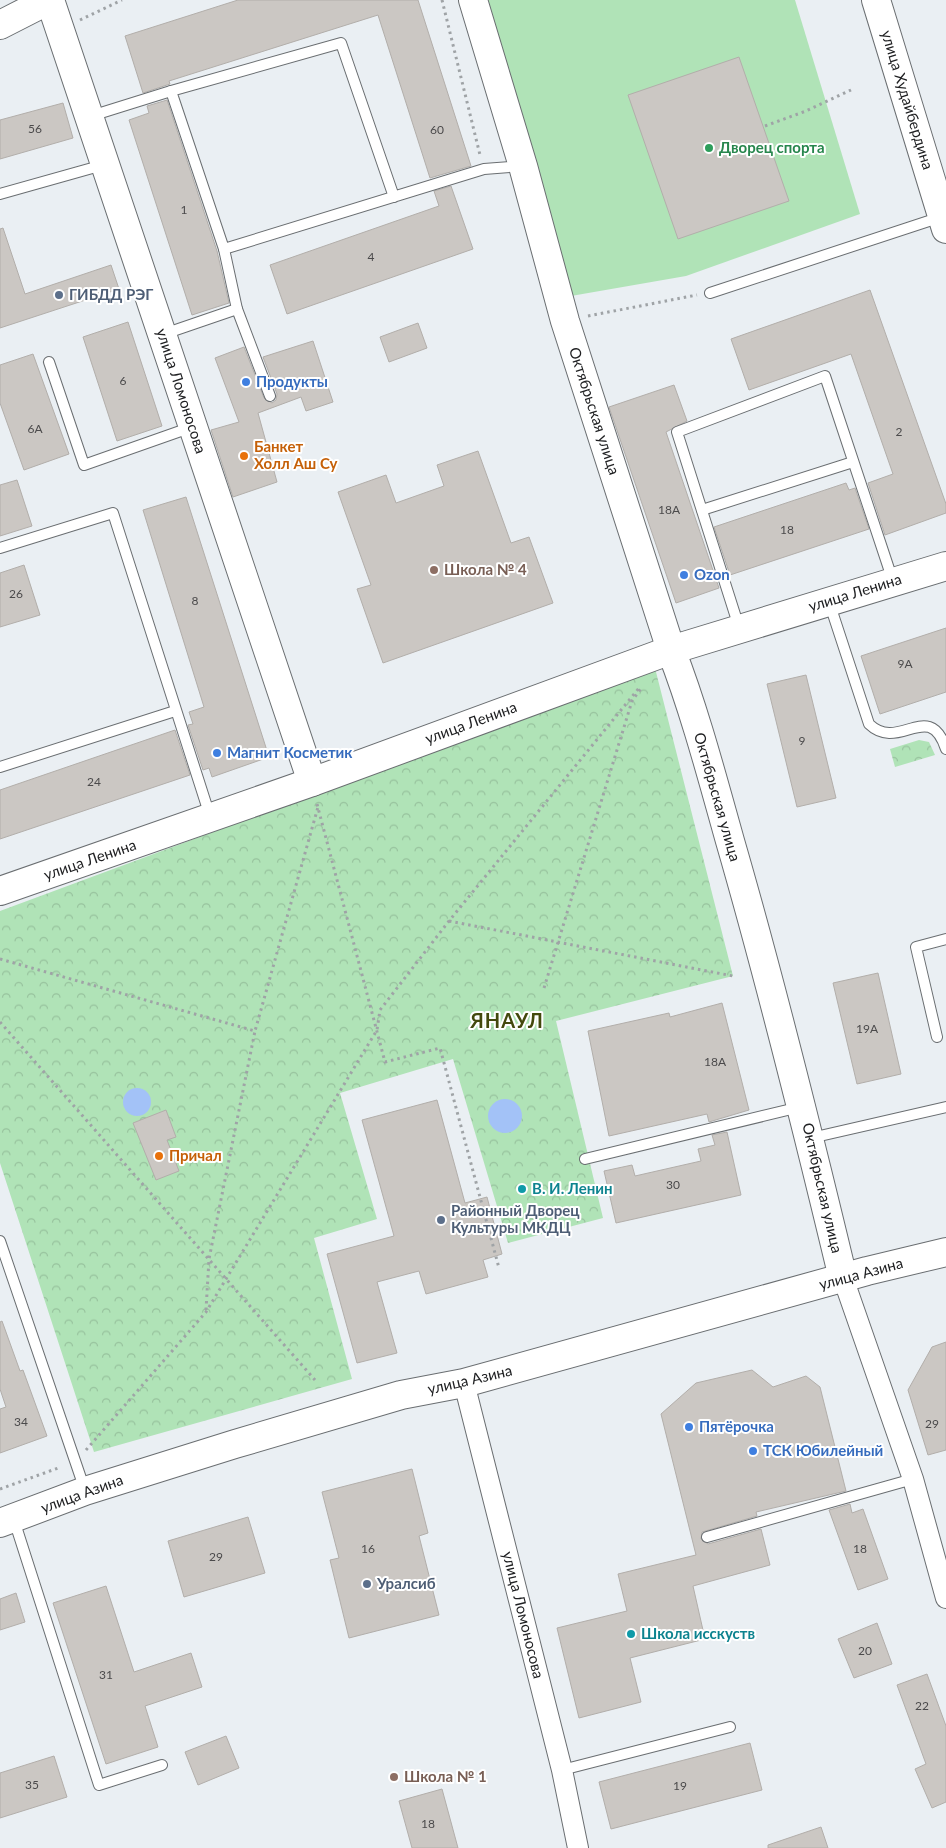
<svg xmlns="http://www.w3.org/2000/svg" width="946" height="1848" viewBox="0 0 946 1848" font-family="Lato,sans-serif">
<defs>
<pattern id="park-crowns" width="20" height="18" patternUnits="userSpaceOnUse" patternTransform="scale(1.25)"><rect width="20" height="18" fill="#b0e3b7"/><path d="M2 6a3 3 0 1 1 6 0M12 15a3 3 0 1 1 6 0" fill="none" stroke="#97c29d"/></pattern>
</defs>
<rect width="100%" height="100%" fill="#eaeff3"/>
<g fill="url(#park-crowns)">
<path d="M 655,668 L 733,976 L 556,1021 L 603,1218 L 508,1243 L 453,1059 L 340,1093 L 377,1219 L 314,1238 L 352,1379 L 94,1452 L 0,1163 L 0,911 Z"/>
<path d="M 919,740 L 929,742 L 935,755 L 895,767 L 890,749 Z"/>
</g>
<path fill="#b0e3b7" d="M 484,0 L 795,0 L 860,214 L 686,276 L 571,296 Z"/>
<g fill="#a3c2f7">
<circle cx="137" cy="1102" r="14"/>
<circle cx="505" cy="1116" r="17"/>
</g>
<g fill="#cbc7c3" stroke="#b2aeaa">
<path d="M 238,0 L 418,0 L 471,166 L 430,178 L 378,15 L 169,81 L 170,84 L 143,93 L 125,36 Z"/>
<path d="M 739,57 L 789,201 L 678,239 L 628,95 Z"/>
<path d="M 167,100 L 217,251 L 229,303 L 192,315 L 129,120 L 149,113 L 147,106 Z"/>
<path d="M 63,103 L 73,138 L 0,159 L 0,120 Z"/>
<path d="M 451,186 L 473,249 L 287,314 L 270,265 L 439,206 L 434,191 Z"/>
<path d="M 3,228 L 25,294 L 111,265 L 119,289 L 0,328 L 0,229 Z"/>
<path d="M 870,290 L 946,504 L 946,513 L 885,535 L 868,483 L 893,474 L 851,354 L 749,390 L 731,339 Z"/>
<path d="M 128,322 L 162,426 L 117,441 L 83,337 Z"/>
<path d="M 418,323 L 427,348 L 389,362 L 380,337 Z"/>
<path d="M 313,341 L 333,402 L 306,411 L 301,397 L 258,413 L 277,482 L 233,497 L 211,430 L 239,422 L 215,358 L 244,347 L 264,398 L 272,403 L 276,400 L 277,394 L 263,357 Z"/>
<path d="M 33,354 L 69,454 L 24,470 L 0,403 L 0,365 Z"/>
<path d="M 674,385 L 687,421 L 666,432 L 719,588 L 676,603 L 609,407 Z"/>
<path d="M 478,451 L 511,543 L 529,537 L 553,603 L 383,663 L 357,589 L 371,585 L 338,492 L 386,475 L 396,503 L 444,486 L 437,465 Z"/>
<path d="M 17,480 L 32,526 L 0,536 L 0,485 Z"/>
<path d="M 846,483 L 849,490 L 855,488 L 869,529 L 730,575 L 714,527 Z"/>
<path d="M 186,497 L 269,757 L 212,777 L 209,768 L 203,770 L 188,725 L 193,724 L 189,712 L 204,707 L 143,510 Z"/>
<path d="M 24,565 L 40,615 L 0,627 L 0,573 Z"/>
<path d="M 946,628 L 946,692 L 880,714 L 861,656 Z"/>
<path d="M 806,675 L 836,798 L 797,807 L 767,684 Z"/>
<path d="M 175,730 L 190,775 L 0,839 L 0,790 Z"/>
<path d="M 878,973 L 901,1074 L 857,1084 L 833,983 Z"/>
<path d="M 722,1003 L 749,1110 L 709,1122 L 707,1114 L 609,1136 L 588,1031 L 669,1013 L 670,1017 Z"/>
<path d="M 437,1100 L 465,1203 L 487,1197 L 502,1254 L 483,1260 L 488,1277 L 426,1294 L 419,1271 L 377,1282 L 397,1353 L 357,1363 L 327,1254 L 394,1236 L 362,1120 Z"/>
<path d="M 166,1110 L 176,1137 L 167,1140 L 179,1171 L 156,1180 L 133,1123 Z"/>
<path d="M 727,1132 L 741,1195 L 616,1223 L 604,1171 L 632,1165 L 635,1176 L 701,1161 L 698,1149 L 715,1145 L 712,1135 Z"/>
<path d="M 2,1321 L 20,1371 L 23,1370 L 47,1436 L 0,1453 L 0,1409 L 6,1407 L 0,1389 L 0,1322 Z"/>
<path d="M 946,1342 L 946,1450 L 928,1455 L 908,1390 L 932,1347 Z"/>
<path d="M 752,1370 L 773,1387 L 806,1376 L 820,1387 L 846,1491 L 756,1512 L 757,1516 L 702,1532 L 701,1539 L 708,1544 L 761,1529 L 770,1565 L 693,1586 L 705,1639 L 630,1658 L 641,1702 L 579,1718 L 557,1628 L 627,1611 L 618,1574 L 696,1555 L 661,1414 L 696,1383 Z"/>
<path d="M 412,1469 L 428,1533 L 419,1536 L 439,1615 L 349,1638 L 330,1560 L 339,1558 L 322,1492 Z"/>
<path d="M 850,1504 L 852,1513 L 863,1509 L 888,1579 L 858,1590 L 829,1510 Z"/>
<path d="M 248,1517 L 265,1573 L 184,1597 L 168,1541 Z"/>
<path d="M 106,1586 L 134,1672 L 191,1653 L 202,1687 L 145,1706 L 158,1747 L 106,1764 L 53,1603 Z"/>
<path d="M 16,1593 L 25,1622 L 0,1630 L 0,1599 Z"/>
<path d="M 877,1623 L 892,1664 L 854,1678 L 838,1639 Z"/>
<path d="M 927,1674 L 946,1726 L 946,1802 L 932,1808 L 915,1769 L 926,1764 L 897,1685 Z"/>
<path d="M 226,1736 L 239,1768 L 198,1785 L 185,1752 Z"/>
<path d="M 750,1743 L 762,1790 L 611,1829 L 599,1782 Z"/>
<path d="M 54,1756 L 67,1797 L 0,1818 L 0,1773 Z"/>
<path d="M 442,1789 L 458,1848 L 412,1848 L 399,1801 Z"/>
<path d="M 821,1827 L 828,1848 L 768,1848 L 768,1845 Z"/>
</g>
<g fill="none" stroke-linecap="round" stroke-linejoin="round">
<defs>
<g id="lane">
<path d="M 91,116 L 171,91"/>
<path d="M 0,194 L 103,165"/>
<path d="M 394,197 L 341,43 L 171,91 L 224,249 L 484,169 L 522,166"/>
<path d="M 710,293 L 941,217"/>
<path d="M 237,309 L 270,396"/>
<path d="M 164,334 L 237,309 L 224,249"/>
<path d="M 49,362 L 84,465 L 192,427"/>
<path d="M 702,510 L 853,462"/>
<path d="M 0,548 L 113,513 L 210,816"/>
<path d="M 829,602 L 869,724 C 899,753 929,698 946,749"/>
<path d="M 739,627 L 677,432 L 825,376 L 893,581"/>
<path d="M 0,767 L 175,711"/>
<path d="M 937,1037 L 916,947 L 946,939"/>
<path d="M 811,1138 L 946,1107"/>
<path d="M 585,1159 L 800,1107"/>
<path d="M 0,1241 L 85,1490"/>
<path d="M 14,1520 L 99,1785 L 162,1765"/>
<path d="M 707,1537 L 913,1479"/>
<path d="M 562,1770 L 730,1727"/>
</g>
<g id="street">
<path d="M 843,1278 L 913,1479 L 946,1598"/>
<path d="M 464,1383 L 562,1770 L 578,1848"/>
</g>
<g id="secondary">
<path d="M 50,0 L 312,782"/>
<path d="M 473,0 L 523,166 L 565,321 L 671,650 C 695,712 712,777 730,841 C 772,986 808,1132 843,1278"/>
<path d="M 876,0 L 946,229"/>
<path d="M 0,25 L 49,0"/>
<path d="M 0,891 L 312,782 L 671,650 L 946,566"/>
<path d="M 0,1523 L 85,1491 L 235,1444 L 401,1395 L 464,1383 L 867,1271 L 946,1252"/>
</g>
</defs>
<use href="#lane" stroke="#6a6e71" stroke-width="12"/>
<use href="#street" stroke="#6a6e71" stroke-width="22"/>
<use href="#secondary" stroke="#6a6e71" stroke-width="30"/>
<g stroke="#9fa3a6" stroke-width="3" stroke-dasharray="2.5 4" stroke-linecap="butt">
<path d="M 442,0 L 480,155"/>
<path d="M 80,20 L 122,0"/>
<path d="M 765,126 L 806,111 L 851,90"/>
<path d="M 588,316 L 697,295"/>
<path d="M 317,804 L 385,1062 L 440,1048 L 499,1268"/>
<path d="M 449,921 L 733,976"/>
<path d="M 0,959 L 255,1031 L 318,807"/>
<path d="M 544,988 L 632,701 L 642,687"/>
<path d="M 0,1022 L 315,1380"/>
<path d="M 206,1310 L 209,1259 L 255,1031"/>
<path d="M 86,1450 L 206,1312 L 377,1030 L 380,1010 L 449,921 L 639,688"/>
<path d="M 0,1489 L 61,1467"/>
</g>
<use href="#lane" stroke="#fff" stroke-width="10"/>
<use href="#street" stroke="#fff" stroke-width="20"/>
<use href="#secondary" stroke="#fff" stroke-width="28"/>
</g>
<circle fill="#2e9e5b" stroke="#fff" stroke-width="2" cx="709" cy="148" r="5"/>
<g fill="#5c6f8a" stroke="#fff" stroke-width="2">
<circle cx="59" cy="295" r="5"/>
<circle cx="441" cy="1220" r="5"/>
<circle cx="367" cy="1584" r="5"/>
</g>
<g fill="#3f7fe0" stroke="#fff" stroke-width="2">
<circle cx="246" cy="382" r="5"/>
<circle cx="684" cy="575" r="5"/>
<circle cx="217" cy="753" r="5"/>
<circle cx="689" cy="1427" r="5"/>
<circle cx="753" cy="1451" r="5"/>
</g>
<g fill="#e8710a" stroke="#fff" stroke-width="2">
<circle cx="244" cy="456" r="5"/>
<circle cx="159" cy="1156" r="5"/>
</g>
<g fill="#8d6e63" stroke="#fff" stroke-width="2">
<circle cx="434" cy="570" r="5"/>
<circle cx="394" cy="1777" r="5"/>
</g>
<g fill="#0f9aa8" stroke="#fff" stroke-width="2">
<circle cx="522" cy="1189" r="5"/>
<circle cx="631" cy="1634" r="5"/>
</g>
<g text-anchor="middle" stroke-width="4" stroke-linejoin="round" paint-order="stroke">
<g font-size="12" fill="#4b4a4b">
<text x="35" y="133">56</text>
<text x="437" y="134">60</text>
<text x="184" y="214">1</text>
<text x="371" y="261">4</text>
<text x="123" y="385">6</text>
<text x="35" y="433">6А</text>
<text x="899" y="436">2</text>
<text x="669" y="514">18А</text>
<text x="787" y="534">18</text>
<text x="16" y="598">26</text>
<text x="195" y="605">8</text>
<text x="905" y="668">9А</text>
<text x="802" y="745">9</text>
<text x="94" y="786">24</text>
<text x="867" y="1033">19А</text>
<text x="715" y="1066">18А</text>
<text x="673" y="1189">30</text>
<text x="21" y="1426">34</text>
<text x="932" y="1428">29</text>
<text x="368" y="1553">16</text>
<text x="860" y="1553">18</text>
<text x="216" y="1561">29</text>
<text x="865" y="1655">20</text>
<text x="106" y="1679">31</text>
<text x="922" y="1710">22</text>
<text x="32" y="1789">35</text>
<text x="680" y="1790">19</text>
<text x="428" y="1828">18</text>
</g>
<g font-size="15" fill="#202123" stroke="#fff">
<text transform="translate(907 100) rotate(73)" y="5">улица Худайбердина</text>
<text transform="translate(181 391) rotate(72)" y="5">улица Ломоносова</text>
<text transform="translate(594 411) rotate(72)" y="5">Октябрьская улица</text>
<text transform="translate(855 593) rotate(-17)" y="5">улица Ленина</text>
<text transform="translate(471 723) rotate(-20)" y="5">улица Ленина</text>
<text transform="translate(717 797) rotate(74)" y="5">Октябрьская улица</text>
<text transform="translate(90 860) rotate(-19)" y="5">улица Ленина</text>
<text transform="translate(822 1188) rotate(77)" y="5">Октябрьская улица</text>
<text transform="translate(861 1274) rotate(-15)" y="5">улица Азина</text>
<text transform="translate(470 1380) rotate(-13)" y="5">улица Азина</text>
<text transform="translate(82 1494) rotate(-20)" y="5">улица Азина</text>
<text transform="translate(523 1615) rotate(76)" y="5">улица Ломоносова</text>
</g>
<g font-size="15" font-weight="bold" fill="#27864d" stroke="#fff" text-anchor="start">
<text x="719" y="153">Дворец спорта</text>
</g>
<g font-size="15" font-weight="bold" fill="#4e5e75" stroke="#fff" text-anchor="start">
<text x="69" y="300">ГИБДД РЭГ</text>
<text x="451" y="1216">Районный Дворец<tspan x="451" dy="17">Культуры МКДЦ</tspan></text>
<text x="377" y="1589">Уралсиб</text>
</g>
<g font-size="15" font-weight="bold" fill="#366cbe" stroke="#fff" text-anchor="start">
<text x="256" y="387">Продукты</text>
<text x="694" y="580">Ozon</text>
<text x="227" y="758">Магнит Косметик</text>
<text x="699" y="1432">Пятёрочка</text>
<text x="763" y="1456">ТСК Юбилейный</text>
</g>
<g font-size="15" font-weight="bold" fill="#c56008" stroke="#fff" text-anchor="start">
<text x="254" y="452">Банкет<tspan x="254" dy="17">Холл Аш Су</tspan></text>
<text x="169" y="1161">Причал</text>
</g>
<g font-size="15" font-weight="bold" fill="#785e54" stroke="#fff" text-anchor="start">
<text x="444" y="575">Школа № 4</text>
<text x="404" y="1782">Школа № 1</text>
</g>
<g font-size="15" font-weight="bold" fill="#0d838f" stroke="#fff" text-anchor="start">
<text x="532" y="1194">В. И. Ленин</text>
<text x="641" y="1639">Школа исскуств</text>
</g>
<g font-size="20" font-weight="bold" letter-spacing="1" fill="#43490d" stroke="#fff">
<text x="507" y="1028">ЯНАУЛ</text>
</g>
</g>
</svg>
